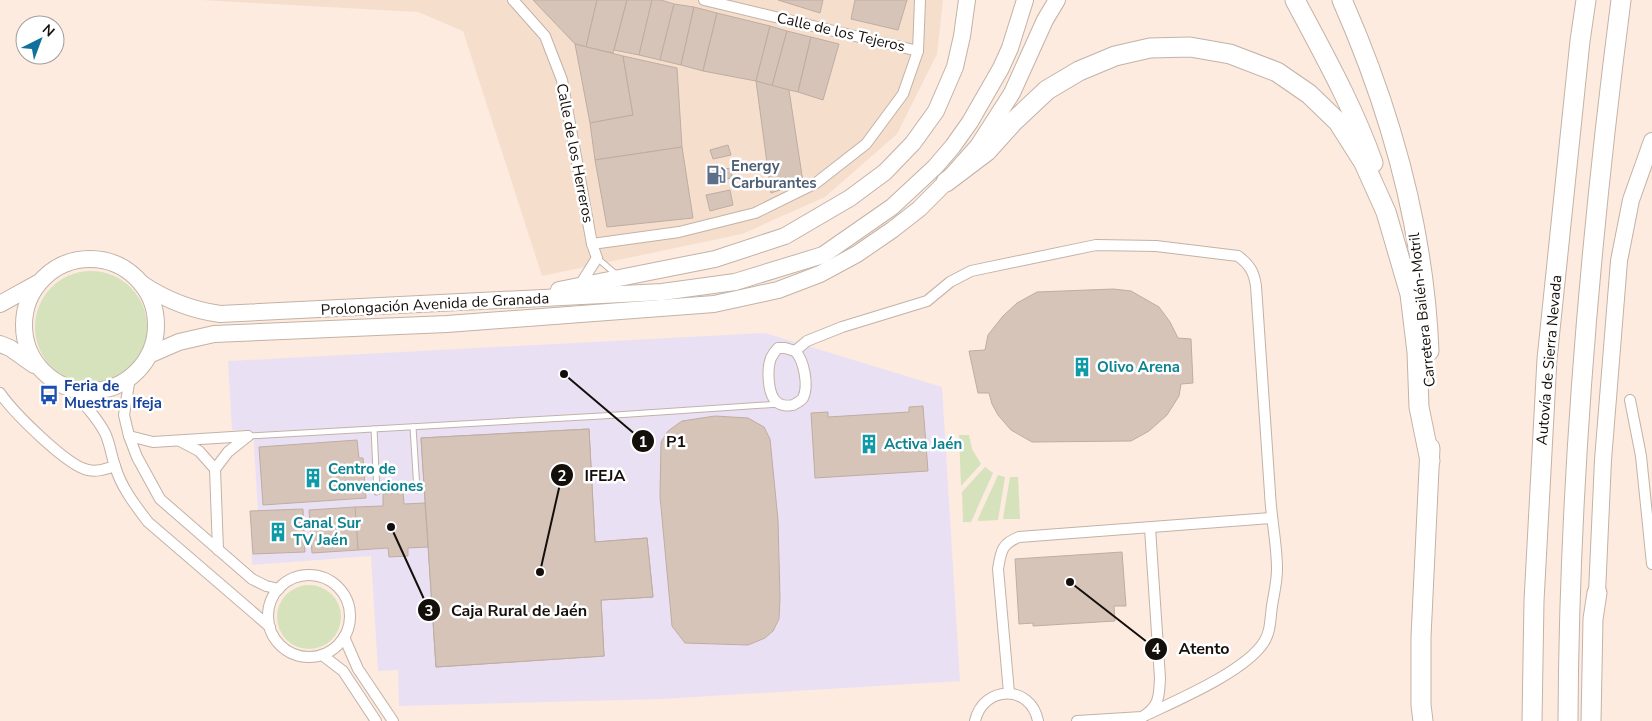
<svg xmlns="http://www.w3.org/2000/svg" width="1652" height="721" viewBox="0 0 1652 721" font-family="'Nunito Sans',sans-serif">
<rect width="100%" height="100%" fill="#fdebdf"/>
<path fill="#eae0f4" d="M 765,333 L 942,387 L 960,681 L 662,699 L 399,706 L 398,670 L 378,671 L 371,556 L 252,565 L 250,511 L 258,511 L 253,431 L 232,430 L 228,361 Z"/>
<path fill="#f6decd" d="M 201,0 L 943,0 L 937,54 L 897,134 L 825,197 L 742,234 L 542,276 L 463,31 L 418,12 Z"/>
<g fill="#d5e2bb">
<circle cx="91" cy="327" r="56"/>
<path d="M 959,435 L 969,435 L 972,449 L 981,464 L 961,486 Z"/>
<path d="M 985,467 L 993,473 L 971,522 L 963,522 L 962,492 Z"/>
<path d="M 998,475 L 1005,477 L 998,520 L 978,521 L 978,519 Z"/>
<path d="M 1010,477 L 1018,477 L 1020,519 L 1003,519 Z"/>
<circle cx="309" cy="617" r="32"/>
</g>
<g fill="#d6c4b9" stroke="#bfada2">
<path d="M 533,0 L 597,0 L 586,47 L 575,44 Z"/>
<path d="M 597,0 L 627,0 L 613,53 L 586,47 Z"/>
<path d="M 627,0 L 652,0 L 639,55 L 614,50 Z"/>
<path d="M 652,0 L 661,0 L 674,4 L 660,60 L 639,55 Z"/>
<path d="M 778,0 L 823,0 L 820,13 Z"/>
<path d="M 855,0 L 907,0 L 898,30 L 851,19 Z"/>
<path d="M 674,4 L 694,7 L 681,65 L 660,60 Z"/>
<path d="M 694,7 L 717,13 L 703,71 L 681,65 Z"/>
<path d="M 717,13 L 770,26 L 756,81 L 703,71 Z"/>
<path d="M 770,26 L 787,31 L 772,86 L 756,81 Z"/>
<path d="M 787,31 L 811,37 L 798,92 L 772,86 Z"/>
<path d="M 811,37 L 839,44 L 823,100 L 798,92 Z"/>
<path d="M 575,44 L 623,56 L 633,115 L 590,123 Z"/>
<path d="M 623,56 L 677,68 L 682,147 L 595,160 L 590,123 L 633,115 Z"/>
<path d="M 756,81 L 789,90 L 803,182 L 771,193 Z"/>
<path d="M 728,145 L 731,155 L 713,159 L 710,150 Z"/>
<path d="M 682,147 L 693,218 L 607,227 L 595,160 Z"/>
<path d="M 731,168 L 732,178 L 714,181 L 712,171 Z"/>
<path d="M 730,190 L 733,205 L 710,211 L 706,195 Z"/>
<path d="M 1113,289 L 1131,291 L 1159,307 L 1170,322 L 1178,338 L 1191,339 L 1193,383 L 1181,384 L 1179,396 L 1167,415 L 1149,431 L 1131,441 L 1032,442 L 1011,430 L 998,415 L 992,404 L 989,393 L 978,393 L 969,351 L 985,350 L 988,335 L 1003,316 L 1017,303 L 1037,292 Z"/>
<path d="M 923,406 L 928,471 L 815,478 L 811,413 L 828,412 L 828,417 L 909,412 L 909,407 Z"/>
<path d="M 715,416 L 748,418 L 764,427 L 770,439 L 778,520 L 780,598 L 779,619 L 773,631 L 765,638 L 748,645 L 685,643 L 672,626 L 660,496 L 661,442 L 668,431 L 682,421 Z"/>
<path d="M 589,429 L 595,542 L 647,538 L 653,597 L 601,600 L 604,656 L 436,667 L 421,438 Z"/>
<path d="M 589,429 L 595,542 L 647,538 L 653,597 L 601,600 L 604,656 L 436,667 L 421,438 Z"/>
<path d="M 357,440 L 359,458 L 363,458 L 366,498 L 263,505 L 259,447 Z"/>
<path d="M 403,492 L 404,504 L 425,503 L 428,547 L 408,548 L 408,556 L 389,557 L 388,548 L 358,550 L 355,507 L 383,506 L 383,494 Z"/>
<path d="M 355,507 L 358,550 L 312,553 L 309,510 Z"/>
<path d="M 303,509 L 305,552 L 253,554 L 250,511 Z"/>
<path d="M 1122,552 L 1126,606 L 1114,606 L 1115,621 L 1033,626 L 1033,623 L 1019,624 L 1015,559 Z"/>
</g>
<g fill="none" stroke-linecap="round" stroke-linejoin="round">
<defs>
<g id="lane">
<path d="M 597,258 L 617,275"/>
<path d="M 413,427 L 417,490"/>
<path d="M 374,429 L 377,492"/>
<path d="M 248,436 L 601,416 L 779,404"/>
</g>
<g id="street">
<path d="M 513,0 L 545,36 L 562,80 L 592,244 L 597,258 L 580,285"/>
<path d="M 704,0 L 918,51"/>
<path d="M 592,244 L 679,232 L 755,213 L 816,183 L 866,144 L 903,94 L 918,51 L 920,0"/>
<path d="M 778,348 L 785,348 L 795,351 C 804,360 809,386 803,398 C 801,401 797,403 793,405 C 789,406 782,406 778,403 C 767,396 767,368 771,358 C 773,354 775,351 778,348 Z"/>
<path d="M 795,351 L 807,341 L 842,327 L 927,301 L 950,282 L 971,271 L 1096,245 L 1156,246 L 1238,256 C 1250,265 1254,272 1256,286 C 1261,355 1265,424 1270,493 C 1271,518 1277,544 1277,569 C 1277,582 1274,593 1272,606 C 1270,619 1271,631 1264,642 C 1245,672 1175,701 1142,717"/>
<path d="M 130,377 L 124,415 L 129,436 L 137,457 L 160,499 L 252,579 L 266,586 L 279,589"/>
<path d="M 69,388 C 82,402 96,416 105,433 C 110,443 111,455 115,466 C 121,487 135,505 148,522 L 270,627"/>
<path d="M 0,393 C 13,412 67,466 88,470 C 98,472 105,469 115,466"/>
<path d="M 1630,400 L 1641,456 L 1652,564"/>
<path d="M 129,436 L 153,442 L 248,436"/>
<path d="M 180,441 L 199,451 L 215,469"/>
<path d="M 218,550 L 215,469 L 228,452 L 248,436"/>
<circle cx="309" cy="616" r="41"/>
<path d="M 344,637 L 358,669 L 393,721"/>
<path d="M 322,655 L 343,671 L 376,721"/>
<path d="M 1009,693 L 998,569 C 1001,552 1001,544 1019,537 L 1271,518"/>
<path d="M 975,721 C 983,685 1031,684 1038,721"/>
<path d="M 1077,721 L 1142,717 C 1160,706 1159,696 1160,678 L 1150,528"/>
</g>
<g id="primary">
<circle cx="90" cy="325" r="66"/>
<path d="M 142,284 C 166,300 191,310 220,314 L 662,292 L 735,282 L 823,255 L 892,207 L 935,167 L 953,146 L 970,122 L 1001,68 L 1010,48 L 1025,0"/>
<path d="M 559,290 L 715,259 L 785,236 L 850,198 L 885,172 L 913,143 L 936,111 L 955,67 L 962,36 L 967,0"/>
<path d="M 0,304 L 38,283"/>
<path d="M 0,344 L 10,348 L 34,365"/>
<path d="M 149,355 L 179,342 L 214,334 L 447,324 L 714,304 L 778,290 L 820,274 L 857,254 L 892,230 L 919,209 L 946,182 L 978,146 L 1012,93 L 1045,20 L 1057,0"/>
<path d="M 1597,593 L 1603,460 L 1619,261 L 1631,200 L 1652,141"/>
</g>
<g id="highway">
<path d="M 1295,0 C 1323,53 1353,106 1373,163"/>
<path d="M 1342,0 C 1391,111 1424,229 1429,351"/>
<path d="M 946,182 L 987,151 L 1014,121 L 1047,90 L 1079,71 L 1115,56 L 1150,48 L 1190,47 L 1230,54 L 1277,72 L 1309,94 L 1338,122 L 1364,163 L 1386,212 L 1410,294 L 1417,352 L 1419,407 L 1430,461"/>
<path d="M 1423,721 L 1421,705 L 1421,637 L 1430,448"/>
<path d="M 1532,721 L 1534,601 L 1547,359 L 1580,41 L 1586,0"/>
<path d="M 1568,721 C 1569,480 1590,239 1621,0"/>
<path d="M 1591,721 L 1593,619 L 1597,593"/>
</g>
</defs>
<use href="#lane" stroke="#c3b2a6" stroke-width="7"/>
<use href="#street" stroke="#c3b2a6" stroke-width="12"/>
<use href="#primary" stroke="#c3b2a6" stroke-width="18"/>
<use href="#highway" stroke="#c3b2a6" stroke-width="21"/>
<use href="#lane" stroke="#fff" stroke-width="5"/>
<use href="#street" stroke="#fff" stroke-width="10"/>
<use href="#primary" stroke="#fff" stroke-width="16"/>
<use href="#highway" stroke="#fff" stroke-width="19"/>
</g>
<defs>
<symbol id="fuel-bare" viewBox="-9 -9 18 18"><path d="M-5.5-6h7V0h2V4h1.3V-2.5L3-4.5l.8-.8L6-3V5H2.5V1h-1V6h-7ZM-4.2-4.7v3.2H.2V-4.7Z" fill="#5c6f8a" stroke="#fff" stroke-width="2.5" paint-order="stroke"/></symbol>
<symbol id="building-bare" viewBox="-9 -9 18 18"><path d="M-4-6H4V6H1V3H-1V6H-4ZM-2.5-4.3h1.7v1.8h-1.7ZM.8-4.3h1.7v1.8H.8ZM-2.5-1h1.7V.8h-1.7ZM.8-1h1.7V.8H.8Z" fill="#0f9aa8" stroke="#fff" stroke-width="2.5" paint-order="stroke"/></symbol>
<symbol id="bus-bare" viewBox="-9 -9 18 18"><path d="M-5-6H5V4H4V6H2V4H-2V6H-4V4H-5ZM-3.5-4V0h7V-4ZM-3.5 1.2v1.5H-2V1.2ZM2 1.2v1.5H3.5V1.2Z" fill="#1a4fb4" stroke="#fff" stroke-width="2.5" paint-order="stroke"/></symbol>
</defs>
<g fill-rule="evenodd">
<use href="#fuel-bare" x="702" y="161" width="28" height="28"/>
<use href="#building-bare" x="1068" y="353" width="28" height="28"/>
<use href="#bus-bare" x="35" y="381" width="28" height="28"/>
<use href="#building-bare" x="855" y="430" width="28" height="28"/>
<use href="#building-bare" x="299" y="464" width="28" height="28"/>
<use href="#building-bare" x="264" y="518" width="28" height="28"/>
</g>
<g text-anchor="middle" stroke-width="5" stroke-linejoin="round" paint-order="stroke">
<g font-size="15" fill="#150f0b" stroke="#fff">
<text transform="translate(841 32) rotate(13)" y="5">Calle de los Tejeros</text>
<text transform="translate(575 153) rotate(79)" y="5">Calle de los Herreros</text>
<text transform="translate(435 304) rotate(-3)" y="5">Prolongación Avenida de Granada</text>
<text transform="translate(1422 310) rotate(-96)" y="5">Carretera Bailén-Motril</text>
<text transform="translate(1549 360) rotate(-85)" y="5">Autovía de Sierra Nevada</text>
</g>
<g font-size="15" font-weight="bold" fill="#4e5e75" stroke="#fff" text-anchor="start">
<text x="731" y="171">Energy<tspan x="731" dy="17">Carburantes</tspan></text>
</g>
<g font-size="15" font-weight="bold" fill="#0d838f" stroke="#fff" text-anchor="start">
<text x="1097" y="372">Olivo Arena</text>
<text x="884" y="449">Activa Jaén</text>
<text x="328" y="474">Centro de<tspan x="328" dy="17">Convenciones</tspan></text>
<text x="293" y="528">Canal Sur<tspan x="293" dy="17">TV Jaén</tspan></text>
</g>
<g font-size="15" font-weight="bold" fill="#164399" stroke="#fff" text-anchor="start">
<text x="64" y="391">Feria de<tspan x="64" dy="17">Muestras Ifeja</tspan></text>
</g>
</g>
<path fill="none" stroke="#150f0b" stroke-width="2" d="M564 374L643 441M540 572L562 475M391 527L429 610M1070 582L1156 649"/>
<g fill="#150f0b" stroke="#fff" stroke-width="2">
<circle cx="564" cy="374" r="5"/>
<circle cx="540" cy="572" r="5"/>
<circle cx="391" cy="527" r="5"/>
<circle cx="1070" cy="582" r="5"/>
<circle cx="643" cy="441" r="12"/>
<circle cx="562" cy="475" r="12"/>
<circle cx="429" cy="610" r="12"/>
<circle cx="1156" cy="649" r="12"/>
</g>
<g font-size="15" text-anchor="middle" font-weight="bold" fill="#fff">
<text x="643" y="447">1</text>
<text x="562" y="481">2</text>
<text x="429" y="616">3</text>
<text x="1156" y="654">4</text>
</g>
<g font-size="16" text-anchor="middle" font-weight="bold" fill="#150f0b" stroke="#fff" stroke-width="5" stroke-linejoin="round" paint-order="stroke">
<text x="676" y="447">P1</text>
<text x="605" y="481">IFEJA</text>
<text x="519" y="616">Caja Rural de Jaén</text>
<text x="1204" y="654">Atento</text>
</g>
<g transform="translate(40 40) rotate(42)"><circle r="24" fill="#ffffff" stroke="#a19f9d"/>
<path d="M0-4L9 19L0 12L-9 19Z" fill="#10709e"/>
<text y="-8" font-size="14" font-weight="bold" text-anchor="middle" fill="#150f0b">N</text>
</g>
</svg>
